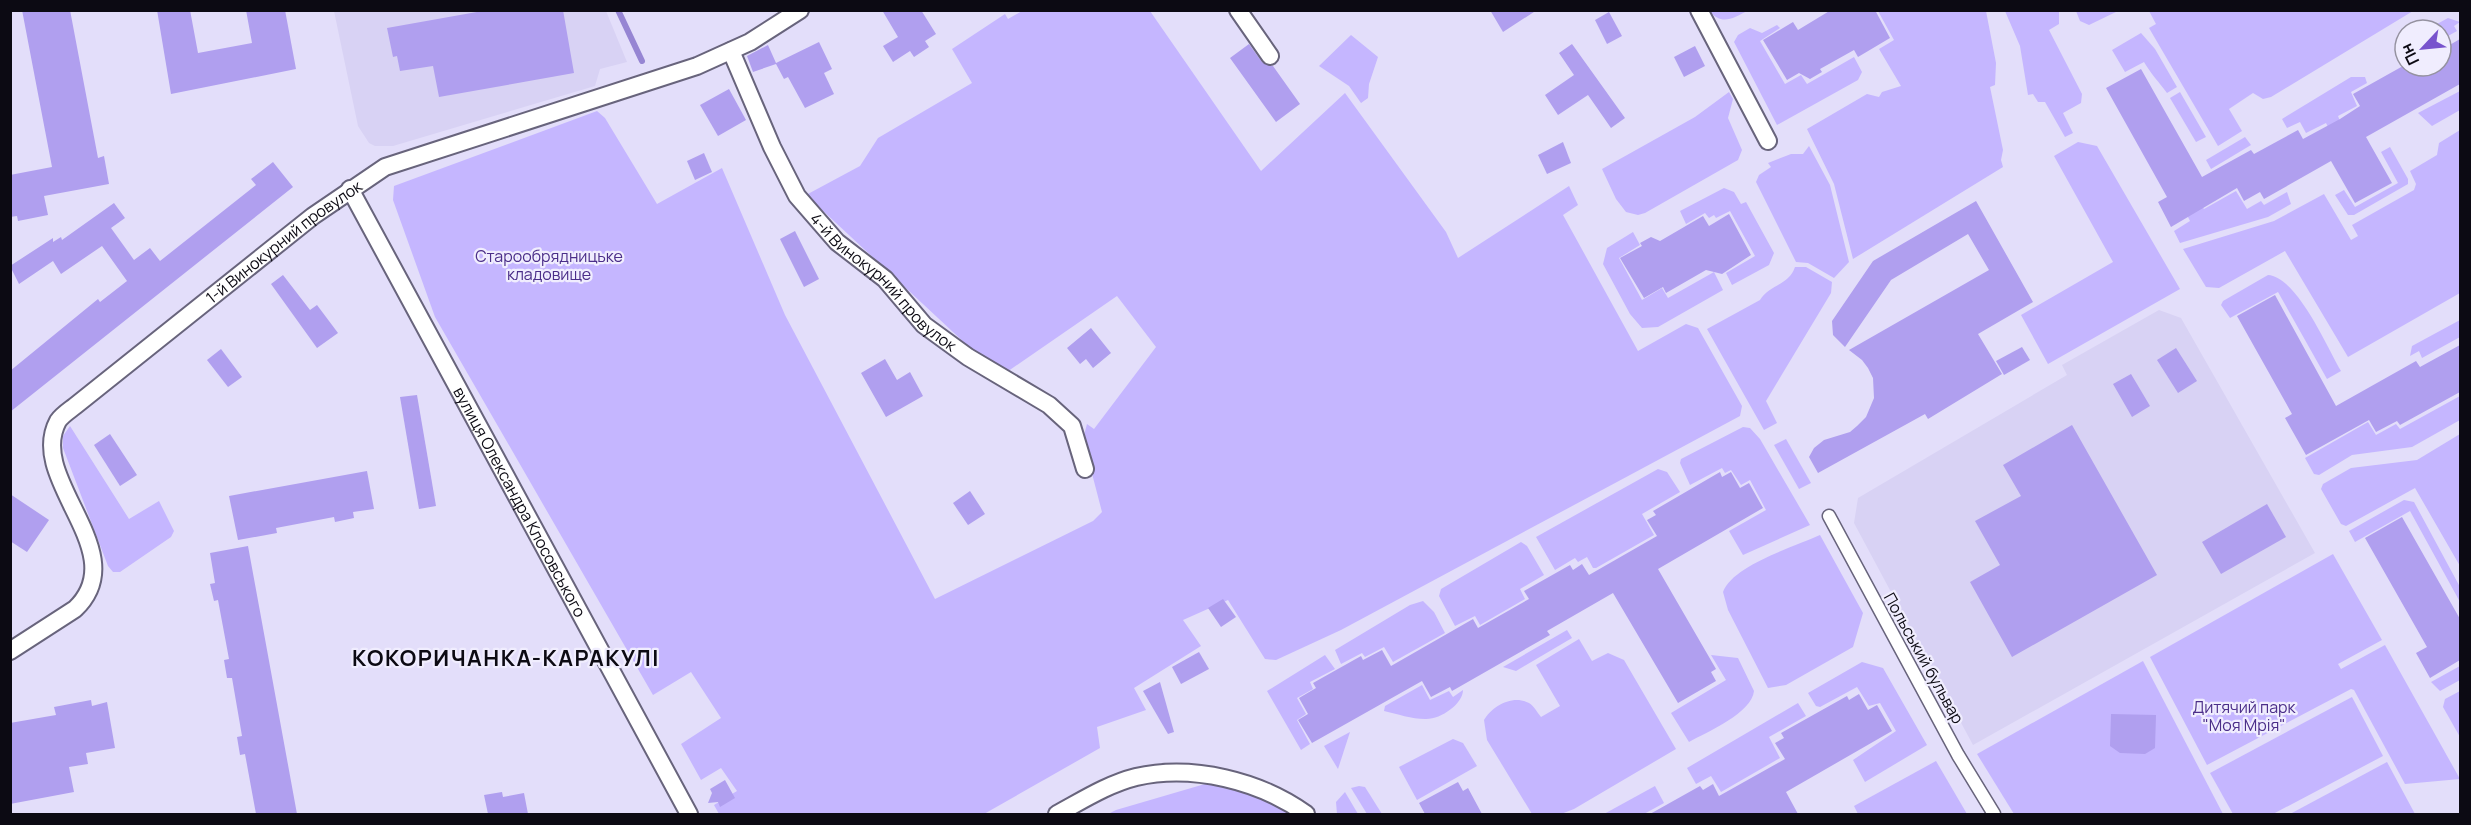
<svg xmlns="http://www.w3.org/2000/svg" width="2471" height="825" viewBox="0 0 2471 825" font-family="Manrope,sans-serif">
<rect width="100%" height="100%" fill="#e3defa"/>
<g fill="#d8d2f4">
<path d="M 334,11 L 606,11 L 627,62 L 600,69 L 595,86 L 393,146 L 375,146 L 369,143 L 358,126 Z"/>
<path d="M 2159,310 L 2181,318 L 2315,553 L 1973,745 L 1854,523 L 1858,498 L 2067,375 L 2062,365 Z"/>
</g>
<g fill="#c5b6ff">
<path d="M 1022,11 L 1150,11 L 1261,171 L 1345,93 L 1446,232 L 1458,258 L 1569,186 L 1578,205 L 1563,215 L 1638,351 L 1686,324 L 1698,328 L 1742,406 L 1740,416 L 1341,630 L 1276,660 L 1265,659 L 1228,600 L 1183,620 L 1201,646 L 1134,688 L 1146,710 L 1097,727 L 1100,748 L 984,814 L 719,814 L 714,805 L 737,791 L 721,768 L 701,780 L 681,744 L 721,718 L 691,672 L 653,695 L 435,317 L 393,200 L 394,186 L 597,111 L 605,118 L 657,204 L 722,168 L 785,315 L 935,599 L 1093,521 L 1102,512 L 1083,439 L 1087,424 L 1094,429 L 1156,347 L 1117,296 L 1004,374 L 968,346 L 806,195 L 860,166 L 878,138 L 972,83 L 952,49 L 1005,14 L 1008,19 Z"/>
<path d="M 1710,11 L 1747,11 C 1734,18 1721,26 1710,11 Z"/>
<path d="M 1878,11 L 1986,11 L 1996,63 L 1995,85 L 1990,87 L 2003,150 L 2001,160 L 2003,167 L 1853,259 L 1834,184 L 1807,129 L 1867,94 L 1879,97 L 1882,92 L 1901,86 L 1879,49 L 1894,40 Z"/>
<path d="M 2005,11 L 2059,11 L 2059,24 L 2049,30 L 2082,94 L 2081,103 L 2063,113 L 2073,133 L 2065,137 L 2045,102 L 2038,102 L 2033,94 L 2028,95 L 2020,46 Z"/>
<path d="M 2076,11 L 2118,11 L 2089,25 L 2080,21 Z"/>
<path d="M 2149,11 L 2413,11 L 2271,97 L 2263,99 L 2253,93 L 2229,109 L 2242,131 L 2218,146 L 2149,28 L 2156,24 Z"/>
<path d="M 2448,18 L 2460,22 L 2454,26 L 2457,31 L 2448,36 L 2450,39 L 2441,44 L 2441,30 L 2426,30 Z"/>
<path d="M 1777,25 L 1780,28 L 1760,41 L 1785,84 L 1801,75 L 1807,84 L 1854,57 L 1862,72 L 1858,80 L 1777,125 L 1734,42 L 1738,35 L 1750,28 L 1762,33 Z"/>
<path d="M 2141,33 L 2155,49 L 2177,87 L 2167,93 C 2159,82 2151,74 2144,62 L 2125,72 L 2112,50 Z"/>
<path d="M 1351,35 L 1378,57 L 1369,84 L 1368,98 L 1361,103 L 1349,86 L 1319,66 Z"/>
<path d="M 2351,77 L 2365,77 L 2367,83 L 2351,92 L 2357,106 L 2338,116 L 2340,121 L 2328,127 L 2326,123 L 2306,133 L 2300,122 L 2287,128 L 2282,119 Z"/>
<path d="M 2460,91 L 2460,110 L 2432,126 L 2418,113 Z"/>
<path d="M 1729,92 L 1733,99 L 1728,118 L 1742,150 L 1738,160 L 1645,213 L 1638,215 L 1626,212 L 1616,199 L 1602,169 L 1695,117 Z"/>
<path d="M 2180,92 L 2206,137 L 2196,142 L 2170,98 Z"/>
<path d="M 2460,130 L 2460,293 L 2348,357 L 2285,251 L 2219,288 L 2206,287 L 2183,249 L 2274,221 L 2324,194 L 2351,240 L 2358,236 L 2352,225 L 2414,190 L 2416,184 L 2410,171 L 2437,155 L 2439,143 Z"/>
<path d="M 2245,137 L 2251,145 L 2211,169 L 2206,160 Z"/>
<path d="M 2078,142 L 2097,146 L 2180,289 L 2048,364 L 2021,315 L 2113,262 L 2054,156 Z"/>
<path d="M 1809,146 L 1830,185 L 1849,262 L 1834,278 L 1808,263 L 1796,262 L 1756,182 L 1759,175 L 1771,167 L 1768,163 L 1791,154 L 1803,154 Z"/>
<path d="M 2390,147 L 2408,179 L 2408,184 L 2354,215 L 2348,215 L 2335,195 L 2344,190 L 2355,207 L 2398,183 L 2381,152 Z"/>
<path d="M 1724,188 L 1734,192 L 1741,204 L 1746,202 L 1774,253 L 1769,265 L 1732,285 L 1726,273 L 1755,256 L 1730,211 L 1716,218 L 1714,215 L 1709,218 L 1705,213 L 1686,224 L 1680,211 Z"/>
<path d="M 2236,191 L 2247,209 L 2261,201 L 2264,205 L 2287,192 L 2291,204 L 2268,217 L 2180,243 L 2174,231 L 2190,221 L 2186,213 L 2201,205 L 2204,209 Z"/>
<path d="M 1633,232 L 1640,245 L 1619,258 L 1642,300 L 1662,288 L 1668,298 L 1714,272 L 1723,290 L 1658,327 L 1642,328 L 1630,314 L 1603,264 L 1607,248 Z"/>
<path d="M 1795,267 L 1806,267 L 1832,282 L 1831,293 L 1766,401 L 1777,423 L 1764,430 L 1707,329 L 1760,300 C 1769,285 1789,285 1795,267 Z"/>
<path d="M 2268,275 C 2297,277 2327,347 2341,371 L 2327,379 L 2278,292 L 2230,318 L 2221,305 L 2223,301 Z"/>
<path d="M 2460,320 L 2460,337 L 2422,358 L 2419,351 L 2410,356 L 2412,346 Z"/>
<path d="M 2460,396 L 2460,420 L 2412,447 L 2352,455 L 2319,475 L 2314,474 L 2305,458 L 2368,422 L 2376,435 L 2396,424 L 2400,429 Z"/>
<path d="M 70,426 L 129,519 L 159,501 L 174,531 L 171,537 L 120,572 L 113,572 L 108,566 L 63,448 L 63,436 Z"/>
<path d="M 1743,427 L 1750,428 L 1760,439 L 1810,525 L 1743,555 L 1729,531 L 1766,510 L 1750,480 L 1741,485 L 1731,470 L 1725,473 L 1722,468 L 1690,485 L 1680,463 L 1681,459 Z"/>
<path d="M 2460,434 L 2460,566 L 2415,488 L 2346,526 L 2341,524 L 2321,489 L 2323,484 L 2351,468 L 2417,460 Z"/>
<path d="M 1786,439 L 1811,483 L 1799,489 L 1774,445 Z"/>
<path d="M 1658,469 L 1667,472 L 1680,492 L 1642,514 L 1654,535 L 1596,568 L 1593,568 L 1587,557 L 1578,562 L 1575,558 L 1555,570 L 1536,537 Z"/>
<path d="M 2404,500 L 2414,502 L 2460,587 L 2460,602 L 2410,511 L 2355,542 L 2349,531 Z"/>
<path d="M 1820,535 L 1863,613 L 1853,647 L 1786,685 L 1768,688 L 1728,610 L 1723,592 C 1733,565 1794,547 1820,535 Z"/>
<path d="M 1521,542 L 1527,546 L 1544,575 L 1520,589 L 1525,599 L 1480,625 L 1475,616 L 1455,626 L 1439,596 L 1441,589 Z"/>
<path d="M 2333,554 L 2382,640 L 2338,664 L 2341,669 L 2385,645 L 2460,779 L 2405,784 L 2354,690 L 2351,689 L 2207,765 L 2150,657 Z"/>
<path d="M 1423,601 L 1434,612 L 1445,633 L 1393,662 L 1384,647 L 1365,657 L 1362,653 L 1341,664 L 1335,650 L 1410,605 Z"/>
<path d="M 1567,630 L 1572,638 L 1516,671 L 1503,667 Z"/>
<path d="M 1579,639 L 1592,661 L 1608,653 L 1624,660 L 1676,749 L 1574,809 L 1561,814 L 1532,814 L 1487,740 L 1484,720 C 1492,706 1513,694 1529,703 C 1534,706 1537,712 1541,717 L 1560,706 L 1536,665 Z"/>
<path d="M 1325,655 L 1335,669 L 1310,682 L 1313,689 L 1297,698 L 1306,714 L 1297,720 L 1310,744 L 1301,750 L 1267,691 Z"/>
<path d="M 1711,655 L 1738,658 L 1754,691 C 1752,713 1707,732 1689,742 L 1671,713 L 1726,680 Z"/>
<path d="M 2143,661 L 2223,814 L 2014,814 L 1977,754 Z"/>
<path d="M 1862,662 L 1883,668 L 1927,745 L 1865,782 L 1853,760 L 1896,731 L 1880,703 L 1869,706 L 1857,687 L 1820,707 L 1816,706 L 1808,693 Z"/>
<path d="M 2460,666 L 2460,680 L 2440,691 L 2431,682 Z"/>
<path d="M 1422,685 L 1430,700 L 1449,691 L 1453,697 L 1463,690 C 1463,704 1440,720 1425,719 C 1412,719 1397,714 1384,711 L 1385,706 Z"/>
<path d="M 2460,691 L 2460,737 L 2443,707 L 2445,699 Z"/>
<path d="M 2352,697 L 2383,756 L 2273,814 L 2233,814 L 2210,773 Z"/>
<path d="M 1798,703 L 1806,716 L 1769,737 L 1780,758 L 1721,792 L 1711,776 L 1696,784 L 1687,768 Z"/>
<path d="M 1350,732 L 1338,769 L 1324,746 Z"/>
<path d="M 1453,739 L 1463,743 L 1477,766 L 1417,800 L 1399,767 Z"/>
<path d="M 1936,761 L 1967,814 L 1858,814 L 1854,806 Z"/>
<path d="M 2387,762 L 2415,814 L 2290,814 Z"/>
<path d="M 1222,779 L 1306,814 L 1108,814 L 1116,810 Z"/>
<path d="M 1359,786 L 1365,787 L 1382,814 L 1367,814 L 1351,788 Z"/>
<path d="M 1655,786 L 1664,803 L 1644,814 L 1604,814 Z"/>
<path d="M 1345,792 L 1358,814 L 1337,814 L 1336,802 Z"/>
</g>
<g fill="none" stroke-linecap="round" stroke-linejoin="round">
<path stroke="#9685d3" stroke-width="6" d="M 618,10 L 642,61"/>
</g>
<g fill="#b09fef">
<path d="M 22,10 L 70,10 L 98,158 L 104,156 L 109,184 L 44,196 L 48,215 L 18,221 L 17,216 L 10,217 L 10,175 L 52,167 Z"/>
<path d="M 157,10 L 190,10 L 198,53 L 252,43 L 246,10 L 285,10 L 296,69 L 171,94 Z"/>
<path d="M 488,10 L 563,10 L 574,73 L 439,97 L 433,66 L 400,71 L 397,56 L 393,57 L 387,28 Z"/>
<path d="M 882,10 L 921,10 L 936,34 L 925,41 L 929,47 L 914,57 L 910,51 L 893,62 L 883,46 L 898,37 Z"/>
<path d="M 1490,10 L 1537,10 L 1503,32 Z"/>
<path d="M 1831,10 L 1875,10 L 1890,38 L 1858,57 L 1854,50 L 1820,69 L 1822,72 L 1810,79 L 1799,73 L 1787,80 L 1763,40 L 1793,22 L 1798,30 Z"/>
<path d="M 1609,12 L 1622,36 L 1607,44 L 1595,20 Z"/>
<path d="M 2460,39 L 2460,84 L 2366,137 L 2392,183 L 2355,203 L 2331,161 L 2264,199 L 2260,192 L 2244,201 L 2237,188 L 2171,227 L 2158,202 L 2167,197 L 2106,88 L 2141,69 L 2202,177 L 2251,150 L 2254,154 L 2298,130 L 2303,139 L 2340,119 L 2360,106 L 2353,94 L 2403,66 L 2441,66 L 2441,50 Z"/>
<path d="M 819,42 L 832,69 L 824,73 L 834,94 L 805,108 L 788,77 L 784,79 L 776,64 L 753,72 L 747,56 L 768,45 L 776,63 Z"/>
<path d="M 1249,44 L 1262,62 L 1273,66 L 1300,104 L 1276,122 L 1230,58 Z"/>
<path d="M 1572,44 L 1625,118 L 1611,128 L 1588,95 L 1558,115 L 1545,95 L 1574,75 L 1559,53 Z"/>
<path d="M 1695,46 L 1705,66 L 1684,77 L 1674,57 Z"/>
<path d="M 729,89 L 746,120 L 718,136 L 700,105 Z"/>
<path d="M 1563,142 L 1571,163 L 1547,174 L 1538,155 Z"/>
<path d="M 704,153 L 712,172 L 695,180 L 687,161 Z"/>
<path d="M 273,162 L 293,187 L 10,412 L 10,371 L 98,299 L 100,302 L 127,281 L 102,246 L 61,274 L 53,261 L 19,284 L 10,266 L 53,238 L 53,242 L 61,237 L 62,240 L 114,203 L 125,218 L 111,228 L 134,260 L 150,248 L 160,261 L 256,185 L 251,179 Z"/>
<path d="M 1976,201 L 2033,302 L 1978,334 L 2002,374 L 1928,419 L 1925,414 L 1818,473 L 1809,457 L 1814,448 L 1824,440 L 1850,432 L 1857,426 L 1866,417 L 1874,398 L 1873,378 L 1868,368 L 1862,360 L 1849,350 L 1989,270 L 1968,234 L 1891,280 L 1845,347 L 1833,335 L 1832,321 L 1873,261 Z"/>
<path d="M 1729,214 L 1751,255 L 1722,274 L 1706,270 L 1666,293 L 1663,287 L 1644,298 L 1620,258 L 1642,246 L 1640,243 L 1651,237 L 1660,241 L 1703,216 L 1709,226 Z"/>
<path d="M 795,231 L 819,279 L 804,287 L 780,239 Z"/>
<path d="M 283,275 L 310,310 L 317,305 L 338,333 L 317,348 L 271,284 Z"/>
<path d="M 2275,295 L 2336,406 L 2416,361 L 2420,367 L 2460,345 L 2460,392 L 2400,425 L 2397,421 L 2376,432 L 2369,420 L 2306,455 L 2285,418 L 2292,414 L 2237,316 Z"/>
<path d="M 1091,328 L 1111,353 L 1093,368 L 1086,359 L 1080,364 L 1067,348 Z"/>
<path d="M 2022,347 L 2030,360 L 2004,375 L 1996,361 Z"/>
<path d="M 2176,348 L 2197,381 L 2178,393 L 2157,360 Z"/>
<path d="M 221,349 L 242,377 L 228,387 L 207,360 Z"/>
<path d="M 885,359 L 897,380 L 910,372 L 923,396 L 886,417 L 861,373 Z"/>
<path d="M 2131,374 L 2150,406 L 2132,417 L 2113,384 Z"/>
<path d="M 417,395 L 436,506 L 419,509 L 400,397 Z"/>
<path d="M 2072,425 L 2157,575 L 2012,657 L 1970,582 L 2000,565 L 1975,521 L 2021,496 L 2003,465 Z"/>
<path d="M 110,434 L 137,475 L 120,486 L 94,445 Z"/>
<path d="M 367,471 L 374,509 L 353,512 L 354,518 L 335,522 L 334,517 L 276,528 L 277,533 L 238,540 L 229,496 Z"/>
<path d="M 1720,472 L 1722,477 L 1731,472 L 1740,488 L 1749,483 L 1763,508 L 1658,569 L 1716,669 L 1711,672 L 1716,681 L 1678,703 L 1613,593 L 1547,631 L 1550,635 L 1452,691 L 1450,687 L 1431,697 L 1422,681 L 1312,743 L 1298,720 L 1308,714 L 1299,698 L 1316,688 L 1313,683 L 1361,656 L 1363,660 L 1382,650 L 1391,666 L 1473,619 L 1478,628 L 1529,599 L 1524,591 L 1570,565 L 1573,570 L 1582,564 L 1589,575 L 1657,536 L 1647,520 L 1656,515 L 1653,511 Z"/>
<path d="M 970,491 L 985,514 L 968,525 L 953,503 Z"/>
<path d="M 10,494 L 49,520 L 27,552 L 10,541 Z"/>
<path d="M 2267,504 L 2286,537 L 2221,574 L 2202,542 Z"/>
<path d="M 2402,517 L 2460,619 L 2460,660 L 2430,678 L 2416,653 L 2427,647 L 2365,538 Z"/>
<path d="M 248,546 L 297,814 L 256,814 L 245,754 L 240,755 L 237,737 L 242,736 L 232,678 L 227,678 L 224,660 L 229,659 L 218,600 L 214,601 L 210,584 L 215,583 L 210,553 Z"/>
<path d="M 1223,599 L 1236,617 L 1221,627 L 1208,608 Z"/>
<path d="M 1199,652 L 1209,669 L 1181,684 L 1172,667 Z"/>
<path d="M 1160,682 L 1174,732 L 1168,734 L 1143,691 Z"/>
<path d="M 1859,694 L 1868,710 L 1877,705 L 1892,731 L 1786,792 L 1798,814 L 1650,814 L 1700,786 L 1703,790 L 1713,784 L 1719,796 L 1785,759 L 1775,743 L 1784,738 L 1781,733 L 1847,696 L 1849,700 Z"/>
<path d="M 91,700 L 92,706 L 107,702 L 115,748 L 86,753 L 88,764 L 69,767 L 74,792 L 10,804 L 10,723 L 56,715 L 54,707 Z"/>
<path d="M 2111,714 L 2156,715 L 2155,748 L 2145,754 L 2120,753 L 2110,746 Z"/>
<path d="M 725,780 L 735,798 L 720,807 L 718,802 L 708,803 L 712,793 L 710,789 Z"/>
<path d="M 1458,782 L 1463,791 L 1468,788 L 1482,814 L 1425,814 L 1419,803 Z"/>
<path d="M 502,792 L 503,797 L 524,793 L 528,814 L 488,814 L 484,795 Z"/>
</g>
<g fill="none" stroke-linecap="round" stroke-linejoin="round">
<defs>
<path id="pedestrian" d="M 1829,516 L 1958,755 L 1994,814"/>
<g id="minor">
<path d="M 1238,10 L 1270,56"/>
<path d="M 1699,10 L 1768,141"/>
<path id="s1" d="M 731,51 L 772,147 L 797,196 L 837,242 L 885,279 L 924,325 L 968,357 L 1049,405 L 1072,426 L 1085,469"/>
<path id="s2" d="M 350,189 L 689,814"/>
<path id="s3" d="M 10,651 L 75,609 C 135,552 26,480 58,421 C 62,415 70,410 75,406 L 313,216 L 385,167 L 697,66 L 750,42 L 800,10"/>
<path d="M 1057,814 C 1083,800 1108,784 1136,777 C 1193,764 1260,781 1306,814"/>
</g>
</defs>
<use href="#pedestrian" stroke="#68647c" stroke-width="15"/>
<use href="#minor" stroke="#68647c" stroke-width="20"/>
<use href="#pedestrian" stroke="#fff" stroke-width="12"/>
<use href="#minor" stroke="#fff" stroke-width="16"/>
</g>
<g text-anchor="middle" stroke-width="4.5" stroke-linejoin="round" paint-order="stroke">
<g font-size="16" fill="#0c0a13" stroke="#f0edfe">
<text dy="6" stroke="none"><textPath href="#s3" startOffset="568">1-й Винокурний провулок</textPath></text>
<text dy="6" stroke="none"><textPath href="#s1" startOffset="282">4-й Винокурний провулок</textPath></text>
<text dy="6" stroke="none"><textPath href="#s2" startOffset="356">вулиця Олександра Клосовського</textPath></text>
<text transform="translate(1924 658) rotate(61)" y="6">Польський бульвар</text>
</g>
<g font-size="16" fill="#4b2e89" stroke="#f0edfe">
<text x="549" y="262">Старообрядницьке<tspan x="549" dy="18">кладовище</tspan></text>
<text x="2244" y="713">Дитячий парк<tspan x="2244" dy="18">"Моя Мрія"</tspan></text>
</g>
<g font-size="22" font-weight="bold" letter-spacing="1.5" fill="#0c0a13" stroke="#f0edfe">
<text x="506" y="666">КОКОРИЧАНКА-КАРАКУЛІ</text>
</g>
</g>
<rect width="2471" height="825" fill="none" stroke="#0c0a13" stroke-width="24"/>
<g transform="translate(2423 48) rotate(244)"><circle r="28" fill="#f0edfe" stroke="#9592a0" stroke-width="1.5"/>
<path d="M0-4.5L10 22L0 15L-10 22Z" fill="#7853cd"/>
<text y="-9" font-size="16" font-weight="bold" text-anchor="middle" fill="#0c0a13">Пн</text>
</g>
</svg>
